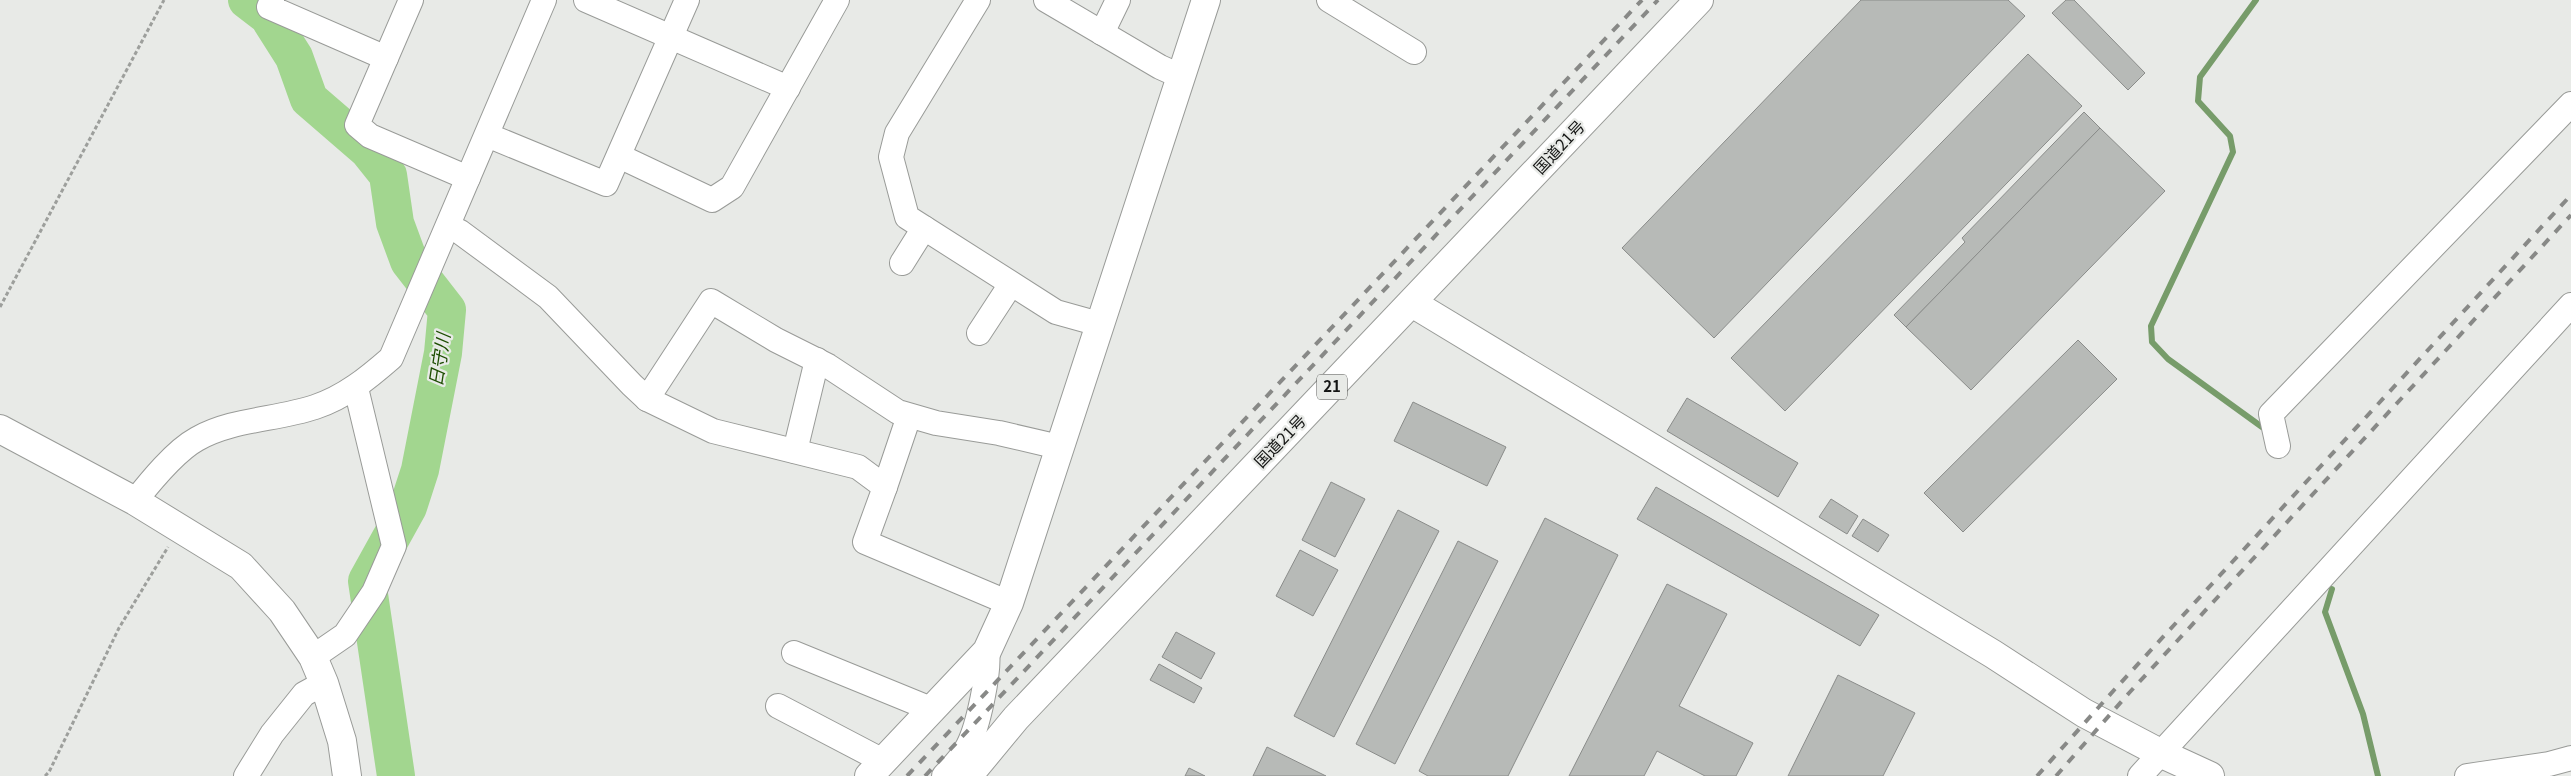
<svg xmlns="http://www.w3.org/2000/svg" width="2571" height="776" viewBox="0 0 2571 776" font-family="Georgia,'Noto Sans JP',serif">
<rect width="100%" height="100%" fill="#e8eae7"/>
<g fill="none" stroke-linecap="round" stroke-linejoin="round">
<g stroke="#779c6a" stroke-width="6">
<path d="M 2256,0 L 2200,77 L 2198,101 L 2230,136 L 2233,152 L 2151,326 L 2152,342 L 2168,359 L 2262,427"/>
<path d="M 2332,589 L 2325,612 L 2363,714 L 2378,776"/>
</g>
<path stroke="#a2d68f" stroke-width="38" d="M 247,0 L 268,16 L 294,57 L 309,99 L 368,150 L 388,175 L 395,223 L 409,261 L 447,310 L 443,353 L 420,470 L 408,507 L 367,581 L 396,776"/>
</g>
<g fill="#b7bab7" stroke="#8a8c8a">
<path d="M 1861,0 L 2008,0 L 2025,16 L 1714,338 L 1622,248 Z"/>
<path d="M 2066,0 L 2074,0 L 2145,73 L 2128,90 L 2052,13 Z"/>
<path d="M 2028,54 L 2082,106 L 1785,411 L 1731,358 Z"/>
<path d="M 2084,112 L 2100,128 L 1906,327 L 1894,315 L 1965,242 L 1962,238 Z"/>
<path d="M 2100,128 L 2165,191 L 1971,390 L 1906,327 Z"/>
<path d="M 2078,340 L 2117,379 L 1963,532 L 1924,493 Z"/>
<path d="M 1687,398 L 1798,463 L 1778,497 L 1667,431 Z"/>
<path d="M 1413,402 L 1506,447 L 1487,486 L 1394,441 Z"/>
<path d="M 1331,482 L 1365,499 L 1335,557 L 1302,540 Z"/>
<path d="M 1656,487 L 1879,615 L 1860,646 L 1637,519 Z"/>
<path d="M 1831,499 L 1858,516 L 1847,534 L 1819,517 Z"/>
<path d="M 1398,510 L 1439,531 L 1334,737 L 1294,716 Z"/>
<path d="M 1545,518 L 1618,555 L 1508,776 L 1428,776 L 1419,771 Z"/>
<path d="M 1863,519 L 1889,535 L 1878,552 L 1852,536 Z"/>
<path d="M 1458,541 L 1498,561 L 1395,764 L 1356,744 Z"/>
<path d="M 1300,550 L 1338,570 L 1313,616 L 1276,596 Z"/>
<path d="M 1667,584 L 1727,614 L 1679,706 L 1753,743 L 1736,776 L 1705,776 L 1657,751 L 1644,776 L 1569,776 Z"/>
<path d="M 1176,632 L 1215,653 L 1201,679 L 1162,657 Z"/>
<path d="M 1159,664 L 1202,688 L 1194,703 L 1150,680 Z"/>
<path d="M 1838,675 L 1915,713 L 1883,776 L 1788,776 Z"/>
<path d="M 1267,747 L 1326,776 L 1253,776 Z"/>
<path d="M 1189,768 L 1205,776 L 1185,776 Z"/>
</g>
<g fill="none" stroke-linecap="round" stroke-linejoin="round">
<defs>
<g id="minor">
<path d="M 272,0 L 269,7 L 386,58"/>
<path d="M 411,0 L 357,125 L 370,136 L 468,178"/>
<path d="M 586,0 L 788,88"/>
<path d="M 978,0 L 897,133 L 891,157 L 907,217 L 1056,312 L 1099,324"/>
<path d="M 1046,0 L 1160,67 L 1180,76"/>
<path d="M 1329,0 L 1414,52"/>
<path d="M 1102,33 L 1118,0"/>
<path d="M 487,135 L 606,184 L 687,0"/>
<path d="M 619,156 L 712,200 L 732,187 L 837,0"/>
<path d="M 448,226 L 460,232 L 548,297 L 632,385 L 647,399 L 711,301 L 776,340 L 828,366 L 898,412 L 936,423 L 999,433 L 1059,447"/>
<path d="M 902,263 L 924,228"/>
<path d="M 979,333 L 1011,284"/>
<path d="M 647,399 L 713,431 L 858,467 L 885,487 L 865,542 L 1009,603"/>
<path d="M 2278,446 L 2271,414 L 2571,104"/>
<path d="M 795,451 L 817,360"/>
<path d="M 885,487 L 909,416"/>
<path d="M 135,501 C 150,482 175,451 197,439 C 232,419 276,420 315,407 C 345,397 368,378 391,358 L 544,0"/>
<path d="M 794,653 L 931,709"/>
<path d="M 313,657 L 345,635 L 374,592 L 394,546 L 356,388"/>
<path d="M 778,706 L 883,761"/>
<path d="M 246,776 L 272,734 L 304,694 L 324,683"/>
<path d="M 944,776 C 952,767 963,757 968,746 C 978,727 990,671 987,651"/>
<path d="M 2140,776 L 2571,305"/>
<path d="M 2467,776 L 2549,764 L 2571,758"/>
</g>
<g id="tertiary">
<path d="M 1412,303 L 1993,654 L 2084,713 L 2160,753 L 2210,776"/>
<path d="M 0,429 L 135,501 L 241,566 L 282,611 L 313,657 L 324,683 L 342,741 L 347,776"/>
<path d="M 869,776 L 987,651 L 1009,603 L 1206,0"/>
</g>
<path id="trunk" d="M 968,776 L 1016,718 L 1699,0"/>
</defs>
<use href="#minor" stroke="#999b98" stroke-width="26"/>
<use href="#tertiary" stroke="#999b98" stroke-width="30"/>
<use href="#trunk" stroke="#999b98" stroke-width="30"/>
<g stroke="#9d9f9c" stroke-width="3" stroke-dasharray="4 2.5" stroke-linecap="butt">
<path d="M 0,307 L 164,0"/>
<path d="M 45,776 L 49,772 L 119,628 L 168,547"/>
</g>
<use href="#minor" stroke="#fff" stroke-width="24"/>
<use href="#tertiary" stroke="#fff" stroke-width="28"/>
<use href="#trunk" stroke="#fff" stroke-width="28"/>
<g stroke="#888987" stroke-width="4" stroke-dasharray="9 9" stroke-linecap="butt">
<path d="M 907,776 L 1642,0"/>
<path d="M 925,776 L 1658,0"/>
<path d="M 2037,776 L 2115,689 L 2571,195"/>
<path d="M 2056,776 L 2129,693 L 2571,215"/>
</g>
</g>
<g text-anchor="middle" stroke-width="4.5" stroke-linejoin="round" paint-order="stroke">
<rect fill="#e8eae7" stroke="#545553" stroke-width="1" x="1317" y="374.5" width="30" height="25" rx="4"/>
<g font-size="15" font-weight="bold" fill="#141514">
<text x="1332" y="392">21</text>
</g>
<g font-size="16" fill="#141514" stroke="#e8eae7">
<text transform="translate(1559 147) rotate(-47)" y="6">国道21号</text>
<text transform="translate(1280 441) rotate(-46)" y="6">国道21号</text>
</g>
<g font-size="18" font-style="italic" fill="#1e4e03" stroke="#e8eae7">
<text transform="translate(440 360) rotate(-81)" y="6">日守川</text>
</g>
</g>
</svg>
